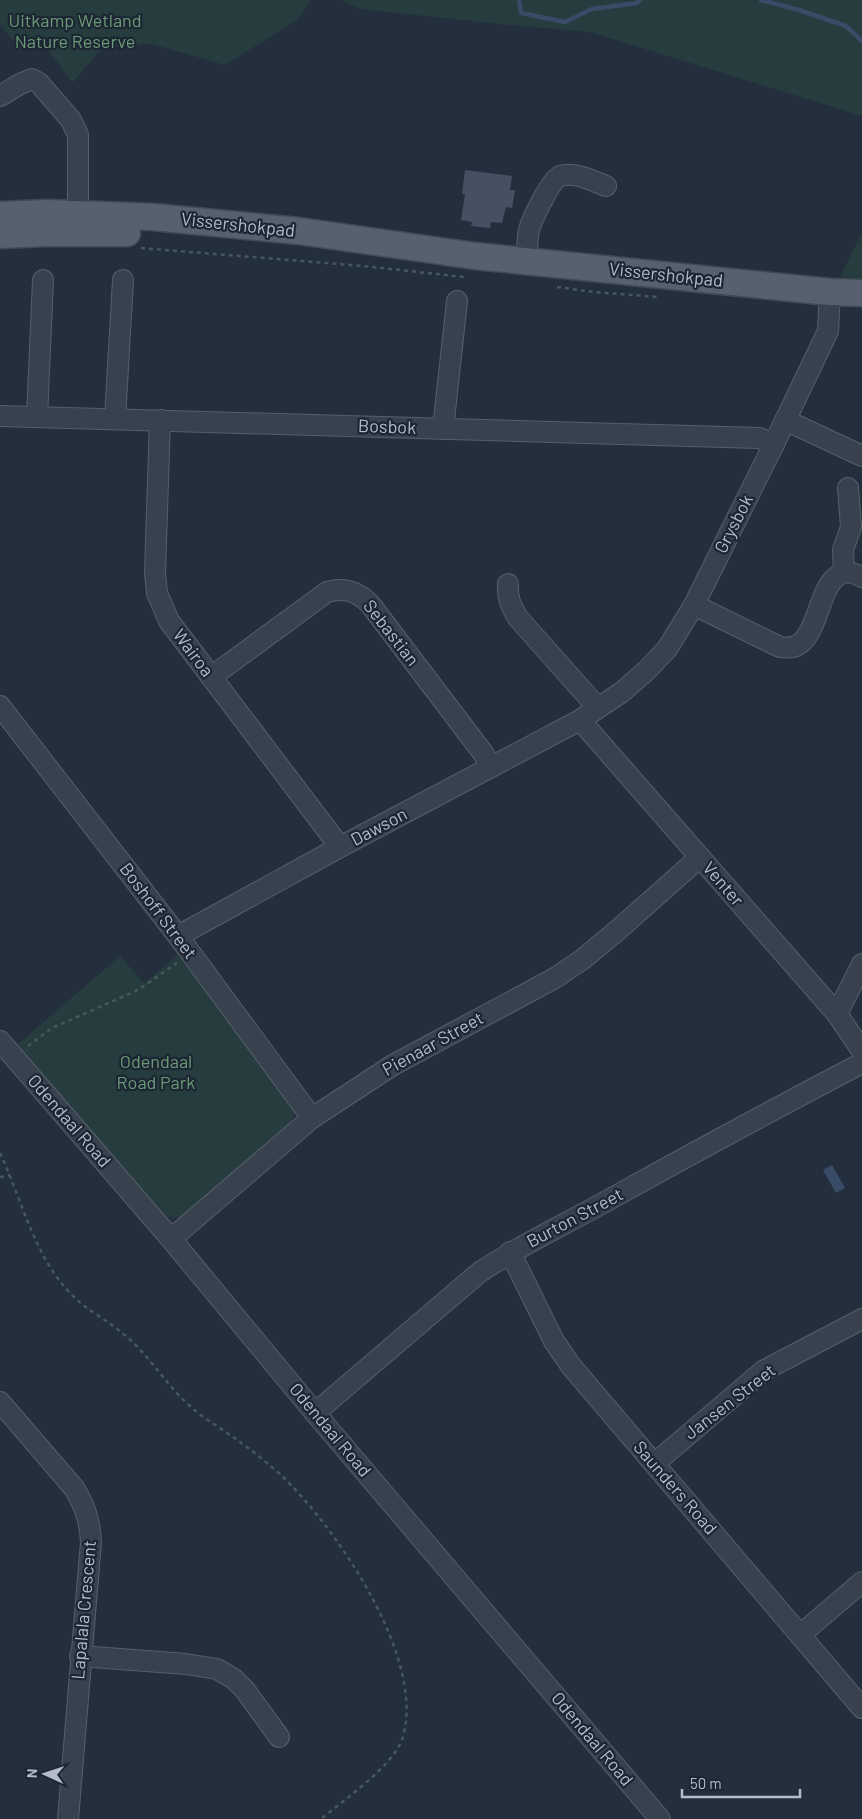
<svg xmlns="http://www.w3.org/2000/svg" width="862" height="1819" viewBox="0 0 862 1819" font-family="Barlow,sans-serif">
<rect width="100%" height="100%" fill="#242f3e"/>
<g fill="#263c3f">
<path d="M 0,0 L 311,0 L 297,20 L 225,65 L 152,44 L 104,46 L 72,83 L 38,35 L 21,50 L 0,25 Z"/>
<path d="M 341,0 L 862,0 L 862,116 L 590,32 L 500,24 L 360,9 Z"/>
<path d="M 862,232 L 862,279 L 840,277 Z"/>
<path d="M 178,955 L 291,1103 L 294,1114 L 290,1126 L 187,1214 C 176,1220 167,1219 157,1211 L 17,1045 L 120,956 L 144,983 Z"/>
</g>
<path fill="#394c67" d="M 832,1165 L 845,1188 L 836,1193 L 823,1170 Z"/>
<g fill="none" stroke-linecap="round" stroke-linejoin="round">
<g stroke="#394c67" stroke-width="4.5">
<path d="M 519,0 L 521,13 L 565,22 L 592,9 L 637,3 L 640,0"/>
<path d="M 761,0 L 799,10 L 846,26 L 862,41"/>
</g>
</g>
<path fill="#455162" d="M 465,170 L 512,176 L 510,190 L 515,190 L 512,208 L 506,207 L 502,223 L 491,222 L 490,228 L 471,226 L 472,222 L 461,220 L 465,194 L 462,194 Z"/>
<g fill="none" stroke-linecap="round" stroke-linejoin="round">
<defs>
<g id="minor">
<path d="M 0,96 L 20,84 L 32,79 L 39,83 L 71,120 L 78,135 L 78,201 L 76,227"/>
<path d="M 527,261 C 527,251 527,240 529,230 C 532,219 550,181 560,176 C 574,171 593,181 606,186"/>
<path d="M 0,416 L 759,438 L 774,444"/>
<path d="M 37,417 L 43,280"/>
<path d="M 115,419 L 123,280"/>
<path d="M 160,420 L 155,573 L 157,593 L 169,621 L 340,847"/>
<path d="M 785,420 L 862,456"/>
<path d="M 443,429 L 457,301"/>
<path d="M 844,572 L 843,550 L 851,527 L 848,488"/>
<path d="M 508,584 C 507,598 511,606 518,618 L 598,708"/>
<path d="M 694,605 L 780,647 C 786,648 791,648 796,646 C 820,635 818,581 843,573 C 849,571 856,574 862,577"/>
<path d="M 211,677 L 327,592 C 344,587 357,591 370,604 L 483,753 L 491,767"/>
<path d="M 0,706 L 178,936 L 312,1118"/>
<path d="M 580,720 L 837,1014 L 862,1051"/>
<path d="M 178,936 L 340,847 L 580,720 L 622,692 L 646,671 L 667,649 L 694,605 L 774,444 L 828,331 L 830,292"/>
<path d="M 837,1014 L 862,964"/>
<path d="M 0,1041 L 171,1239 L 315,1413 L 660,1819"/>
<path d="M 171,1239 L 312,1118 L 393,1065 L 555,978 L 583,959 L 619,929 L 700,857"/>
<path d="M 510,1252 L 554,1341 L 571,1366 L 862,1708"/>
<path d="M 0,1402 L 74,1488 C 85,1506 90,1521 91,1542 L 68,1819"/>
<path d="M 315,1413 L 480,1272 C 522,1244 568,1223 612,1198 C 695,1152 778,1107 862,1063"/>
<path d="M 655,1463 L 763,1371 L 862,1319"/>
<path d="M 800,1635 L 862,1582"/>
<path d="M 80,1656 L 186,1664 L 217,1669 L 234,1679 L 245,1690 L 279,1737"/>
</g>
<g id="major">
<path d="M 0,215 L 47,213 L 153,217 L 299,231 L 475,256 L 830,292 L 862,293"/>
<path d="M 0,235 L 44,233 L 127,233"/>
</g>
</defs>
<use href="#minor" stroke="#565f6c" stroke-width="22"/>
<use href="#major" stroke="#414a57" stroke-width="29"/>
<g stroke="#44595c" stroke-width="2.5" stroke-dasharray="4 4" stroke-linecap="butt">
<path d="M 141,248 L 363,266 L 464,277"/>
<path d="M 557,287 L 594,292 L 658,297"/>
<path d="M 28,1046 L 52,1028 L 138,990 L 177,963"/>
<path d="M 0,1153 C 22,1200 34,1256 71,1294 C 86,1310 106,1319 122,1333 C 149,1354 164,1383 189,1405 C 201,1417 216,1425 230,1435 C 248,1447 265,1461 281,1475 C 336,1528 414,1643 406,1721 C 405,1728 404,1736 401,1742 C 390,1768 344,1800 321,1819"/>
<path d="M 0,1177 L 10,1175"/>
</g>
<use href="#minor" stroke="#38414e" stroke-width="20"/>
<use href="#major" stroke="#56606e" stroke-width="26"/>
</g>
<g text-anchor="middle" stroke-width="4.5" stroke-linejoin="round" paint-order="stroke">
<g font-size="18" fill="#6b9a76" stroke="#1d2633">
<text x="75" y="27">Uitkamp Wetland<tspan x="75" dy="21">Nature Reserve</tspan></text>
<text x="156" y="1068">Odendaal<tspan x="156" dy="21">Road Park</tspan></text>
</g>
<g font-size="18" fill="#b4bcc9" stroke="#1d2633">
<text transform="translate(238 225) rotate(6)" y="6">Vissershokpad</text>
<text transform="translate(666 275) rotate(6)" y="6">Vissershokpad</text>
<text transform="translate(387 427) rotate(2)" y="6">Bosbok</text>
<text transform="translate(734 524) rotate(-63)" y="6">Grysbok</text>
<text transform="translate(391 633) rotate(52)" y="6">Sebastian</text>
<text transform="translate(193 653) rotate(53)" y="6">Wairoa</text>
<text transform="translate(379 827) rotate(-28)" y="6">Dawson</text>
<text transform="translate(723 884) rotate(49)" y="6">Venter</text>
<text transform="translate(158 911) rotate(53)" y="6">Boshoff Street</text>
<text transform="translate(433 1044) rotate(-29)" y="6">Pienaar Street</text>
<text transform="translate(69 1121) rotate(49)" y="6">Odendaal Road</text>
<text transform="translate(575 1218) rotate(-28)" y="6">Burton Street</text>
<text transform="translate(730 1402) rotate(-38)" y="6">Jansen Street</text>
<text transform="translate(330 1430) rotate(50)" y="6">Odendaal Road</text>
<text transform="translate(675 1488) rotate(49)" y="6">Saunders Road</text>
<text transform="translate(84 1610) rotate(-85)" y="6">Lapalala Crescent</text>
<text transform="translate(592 1739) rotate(50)" y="6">Odendaal Road</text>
</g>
</g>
<g transform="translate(45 1774) rotate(273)" stroke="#1d2633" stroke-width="4" paint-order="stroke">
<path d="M0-4L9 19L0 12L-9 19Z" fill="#b4bcc9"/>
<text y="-8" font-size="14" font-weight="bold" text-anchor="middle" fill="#b4bcc9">N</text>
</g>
<path d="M682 1789v8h118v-8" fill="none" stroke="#b4bcc9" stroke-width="2.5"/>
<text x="690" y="1789" font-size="15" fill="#b4bcc9" stroke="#1d2633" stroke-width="4" paint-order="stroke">50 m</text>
</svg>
